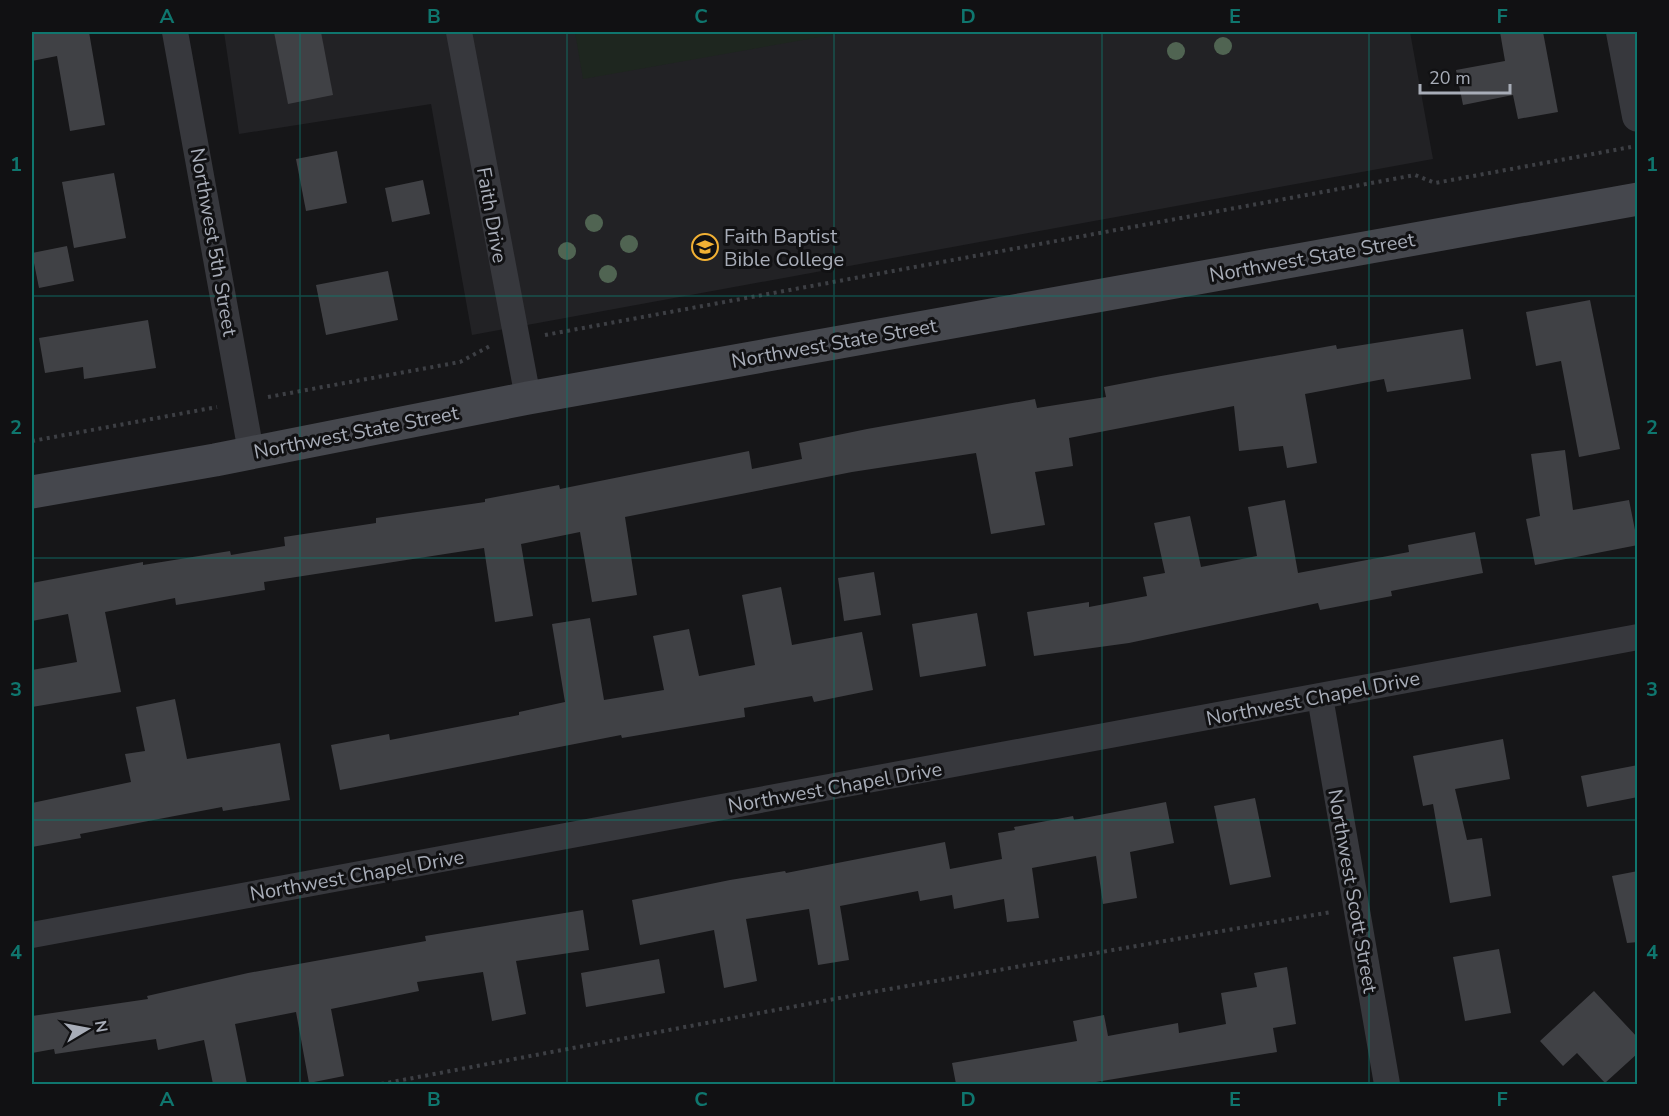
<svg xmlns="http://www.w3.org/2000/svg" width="1669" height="1116" viewBox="0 0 1669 1116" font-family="'Nunito Sans',sans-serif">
<rect width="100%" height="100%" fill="#161618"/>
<path fill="#222225" d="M 224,32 L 1410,32 L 1433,159 L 472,335 L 431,104 L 239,134 Z"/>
<path fill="#1e261f" d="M 575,32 L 848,32 L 583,79 Z"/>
<g fill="#404145">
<path d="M 32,32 L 89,32 L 105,125 L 70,131 L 57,56 L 32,61 Z"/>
<path d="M 274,32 L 321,32 L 333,95 L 288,104 Z"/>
<path d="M 1500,32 L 1543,32 L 1558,112 L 1518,119 L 1513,95 L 1463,105 L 1456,70 L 1505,61 Z"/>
<path d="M 337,151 L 347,203 L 306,211 L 296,159 Z"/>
<path d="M 114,173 L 126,238 L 74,248 L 62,182 Z"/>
<path d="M 423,180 L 430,214 L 392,222 L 385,188 Z"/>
<path d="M 67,246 L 74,281 L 39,288 L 32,253 Z"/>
<path d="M 388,271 L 398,320 L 326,335 L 316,285 Z"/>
<path d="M 1590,300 L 1620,449 L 1579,457 L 1561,361 L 1536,366 L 1526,312 Z"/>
<path d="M 148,320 L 156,368 L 84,379 L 83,367 L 45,373 L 39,338 Z"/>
<path d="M 1463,329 L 1471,379 L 1387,392 L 1384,379 L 1305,394 L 1317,463 L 1287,468 L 1283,446 L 1239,451 L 1234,406 L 1069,438 L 1073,466 L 1035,472 L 1045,525 L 991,534 L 976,453 L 852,472 L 625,517 L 637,595 L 592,602 L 580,532 L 521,544 L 533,616 L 495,622 L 484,548 L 264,582 L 265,590 L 176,605 L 175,598 L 105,612 L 121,692 L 32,707 L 32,670 L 77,662 L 68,614 L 32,621 L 32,583 L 143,562 L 143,565 L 230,551 L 231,555 L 285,546 L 284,537 L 376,523 L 376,518 L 485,502 L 485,499 L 559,485 L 560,489 L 749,451 L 752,469 L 802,459 L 799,443 L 867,429 L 1035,399 L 1037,408 L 1106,397 L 1104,387 L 1161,376 L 1336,345 L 1337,349 Z"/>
<path d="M 1565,450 L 1573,510 L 1629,500 L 1638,545 L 1535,565 L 1526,519 L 1540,516 L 1531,454 Z"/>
<path d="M 1285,500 L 1298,573 L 1409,552 L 1408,545 L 1475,532 L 1483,573 L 1391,591 L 1392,596 L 1320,610 L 1318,603 L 1129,643 L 1034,656 L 1027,612 L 1089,602 L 1089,607 L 1147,596 L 1143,577 L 1165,573 L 1154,523 L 1190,516 L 1201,567 L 1257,556 L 1248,507 Z"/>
<path d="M 874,572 L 881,615 L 844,621 L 838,578 Z"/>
<path d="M 781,587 L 792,645 L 862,632 L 873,690 L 814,702 L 812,696 L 744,708 L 745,717 L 622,738 L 621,735 L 340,790 L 331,745 L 389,734 L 390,740 L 519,715 L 519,712 L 565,702 L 552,624 L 590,618 L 604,700 L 664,690 L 653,636 L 689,629 L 699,676 L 755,665 L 742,595 Z"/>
<path d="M 977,613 L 986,666 L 920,677 L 912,624 Z"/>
<path d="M 175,699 L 187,759 L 280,743 L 290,800 L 223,811 L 222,807 L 80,834 L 81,838 L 32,847 L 32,803 L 131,782 L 125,754 L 145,751 L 136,707 Z"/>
<path d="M 1503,739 L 1510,779 L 1455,789 L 1467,840 L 1482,838 L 1491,896 L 1450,903 L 1433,804 L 1423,806 L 1413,756 Z"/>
<path d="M 1638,765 L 1638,797 L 1587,807 L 1581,776 Z"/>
<path d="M 1255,798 L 1271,877 L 1230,885 L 1214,806 Z"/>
<path d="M 1166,802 L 1174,843 L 1130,852 L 1137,898 L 1103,904 L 1096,856 L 1032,868 L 1039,918 L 1007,922 L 1004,899 L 954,909 L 952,895 L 920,901 L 918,891 L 840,906 L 849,960 L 818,965 L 809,909 L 746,919 L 757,981 L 724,988 L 714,930 L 640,945 L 632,900 L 730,880 L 785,871 L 786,873 L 945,842 L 950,869 L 1002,859 L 998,833 L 1015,830 L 1014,827 L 1073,816 L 1074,820 Z"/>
<path d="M 1638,871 L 1638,942 L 1627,943 L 1612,876 Z"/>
<path d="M 583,910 L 589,950 L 516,961 L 526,1014 L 492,1021 L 483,972 L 417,982 L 419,991 L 331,1009 L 344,1076 L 309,1083 L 296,1012 L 235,1024 L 247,1084 L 213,1084 L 204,1040 L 158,1050 L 156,1039 L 55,1054 L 54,1049 L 32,1053 L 32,1016 L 148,999 L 147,996 L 248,973 L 426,941 L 425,936 Z"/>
<path d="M 1499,949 L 1511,1013 L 1465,1021 L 1453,957 Z"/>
<path d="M 659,959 L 665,993 L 586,1007 L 581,973 Z"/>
<path d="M 1287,967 L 1296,1024 L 1273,1028 L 1277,1052 L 1084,1084 L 956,1084 L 952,1063 L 1077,1041 L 1073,1021 L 1104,1015 L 1108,1036 L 1178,1023 L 1179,1033 L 1226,1024 L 1221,993 L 1257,987 L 1254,973 Z"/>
<path d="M 1594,991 L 1638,1038 L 1638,1053 L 1605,1083 L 1577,1053 L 1563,1066 L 1540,1041 Z"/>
</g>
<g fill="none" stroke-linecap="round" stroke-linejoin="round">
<g stroke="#3d3f44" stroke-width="4" stroke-dasharray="3 4.5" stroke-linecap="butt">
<path d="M 545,335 L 1415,175 L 1435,183 L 1631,147"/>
<path d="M 268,397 L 460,362 L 490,346"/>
<path d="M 32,441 L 217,407"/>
<path d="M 381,1084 L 861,994 L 1331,912"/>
</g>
<g stroke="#37383d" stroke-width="26">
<path d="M 175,32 L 251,452"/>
<path d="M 459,32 L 528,398"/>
<path d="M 1320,697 L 1387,1084"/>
<path d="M 32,935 L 1638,637"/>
</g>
<path stroke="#37383d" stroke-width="32" d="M 1622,32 L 1638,116"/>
<path stroke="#45474d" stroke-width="33" d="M 32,492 L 215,460 L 528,398 L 1638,199"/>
</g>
<g fill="#506452">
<circle cx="1223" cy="46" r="9"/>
<circle cx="1176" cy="51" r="9"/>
<circle cx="594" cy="223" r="9"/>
<circle cx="629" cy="244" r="9"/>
<circle cx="567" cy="251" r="9"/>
<circle cx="608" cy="274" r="9"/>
</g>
<path fill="none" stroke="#0f766e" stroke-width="1.5" stroke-opacity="0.55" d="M 300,32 L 300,1084M 567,32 L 567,1084M 834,32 L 834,1084M 1102,32 L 1102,1084M 1369,32 L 1369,1084M 32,296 L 1638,296M 32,558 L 1638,558M 32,820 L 1638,820"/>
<defs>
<symbol id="university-ring" viewBox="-11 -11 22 22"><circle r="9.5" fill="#111113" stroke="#f2b134" stroke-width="1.5"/><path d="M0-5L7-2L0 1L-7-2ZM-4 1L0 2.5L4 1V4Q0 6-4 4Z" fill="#f2b134"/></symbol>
</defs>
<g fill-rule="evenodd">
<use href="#university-ring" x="690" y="232" width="30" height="30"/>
</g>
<g text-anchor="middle" stroke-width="6" stroke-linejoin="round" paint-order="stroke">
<g font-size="20" fill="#a8adb8" stroke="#111113">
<text transform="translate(492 215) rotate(80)" y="7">Faith Drive</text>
<text transform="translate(214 242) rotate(80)" y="7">Northwest 5th Street</text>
<text transform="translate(1312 257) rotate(-10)" y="7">Northwest State Street</text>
<text transform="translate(834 343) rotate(-10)" y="7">Northwest State Street</text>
<text transform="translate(356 432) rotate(-11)" y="7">Northwest State Street</text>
<text transform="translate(1313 698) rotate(-11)" y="7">Northwest Chapel Drive</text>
<text transform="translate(835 787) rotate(-10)" y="7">Northwest Chapel Drive</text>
<text transform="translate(357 875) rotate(-10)" y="7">Northwest Chapel Drive</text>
<text transform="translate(1353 891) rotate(80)" y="7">Northwest Scott Street</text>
</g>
<g font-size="20" fill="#a8adb8" stroke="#111113" text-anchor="start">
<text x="724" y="243">Faith Baptist<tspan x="724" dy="23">Bible College</tspan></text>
</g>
</g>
<rect width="1669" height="1116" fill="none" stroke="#111113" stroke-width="66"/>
<g transform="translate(87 1029) rotate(80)" stroke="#111113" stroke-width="4.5" paint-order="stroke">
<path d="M0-4.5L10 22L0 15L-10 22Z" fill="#a8adb8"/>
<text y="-9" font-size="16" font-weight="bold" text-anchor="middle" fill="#a8adb8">N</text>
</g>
<path d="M1420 84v9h90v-9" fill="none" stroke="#a8adb8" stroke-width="3"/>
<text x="1429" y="84" font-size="18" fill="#a8adb8" stroke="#111113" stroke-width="4.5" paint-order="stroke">20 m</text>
<rect x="33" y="33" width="1603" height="1050" fill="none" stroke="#0f766e" stroke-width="2"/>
<g font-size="20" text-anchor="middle" font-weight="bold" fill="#0f766e">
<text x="167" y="23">A</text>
<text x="434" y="23">B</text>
<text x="701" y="23">C</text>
<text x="968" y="23">D</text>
<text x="1235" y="23">E</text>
<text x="1502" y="23">F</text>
<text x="16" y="171">1</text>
<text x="1652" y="171">1</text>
<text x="16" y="434">2</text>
<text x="1652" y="434">2</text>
<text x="16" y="696">3</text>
<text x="1652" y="696">3</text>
<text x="16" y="959">4</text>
<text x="1652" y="959">4</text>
<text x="167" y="1106">A</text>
<text x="434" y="1106">B</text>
<text x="701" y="1106">C</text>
<text x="968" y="1106">D</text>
<text x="1235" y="1106">E</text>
<text x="1502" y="1106">F</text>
</g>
</svg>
